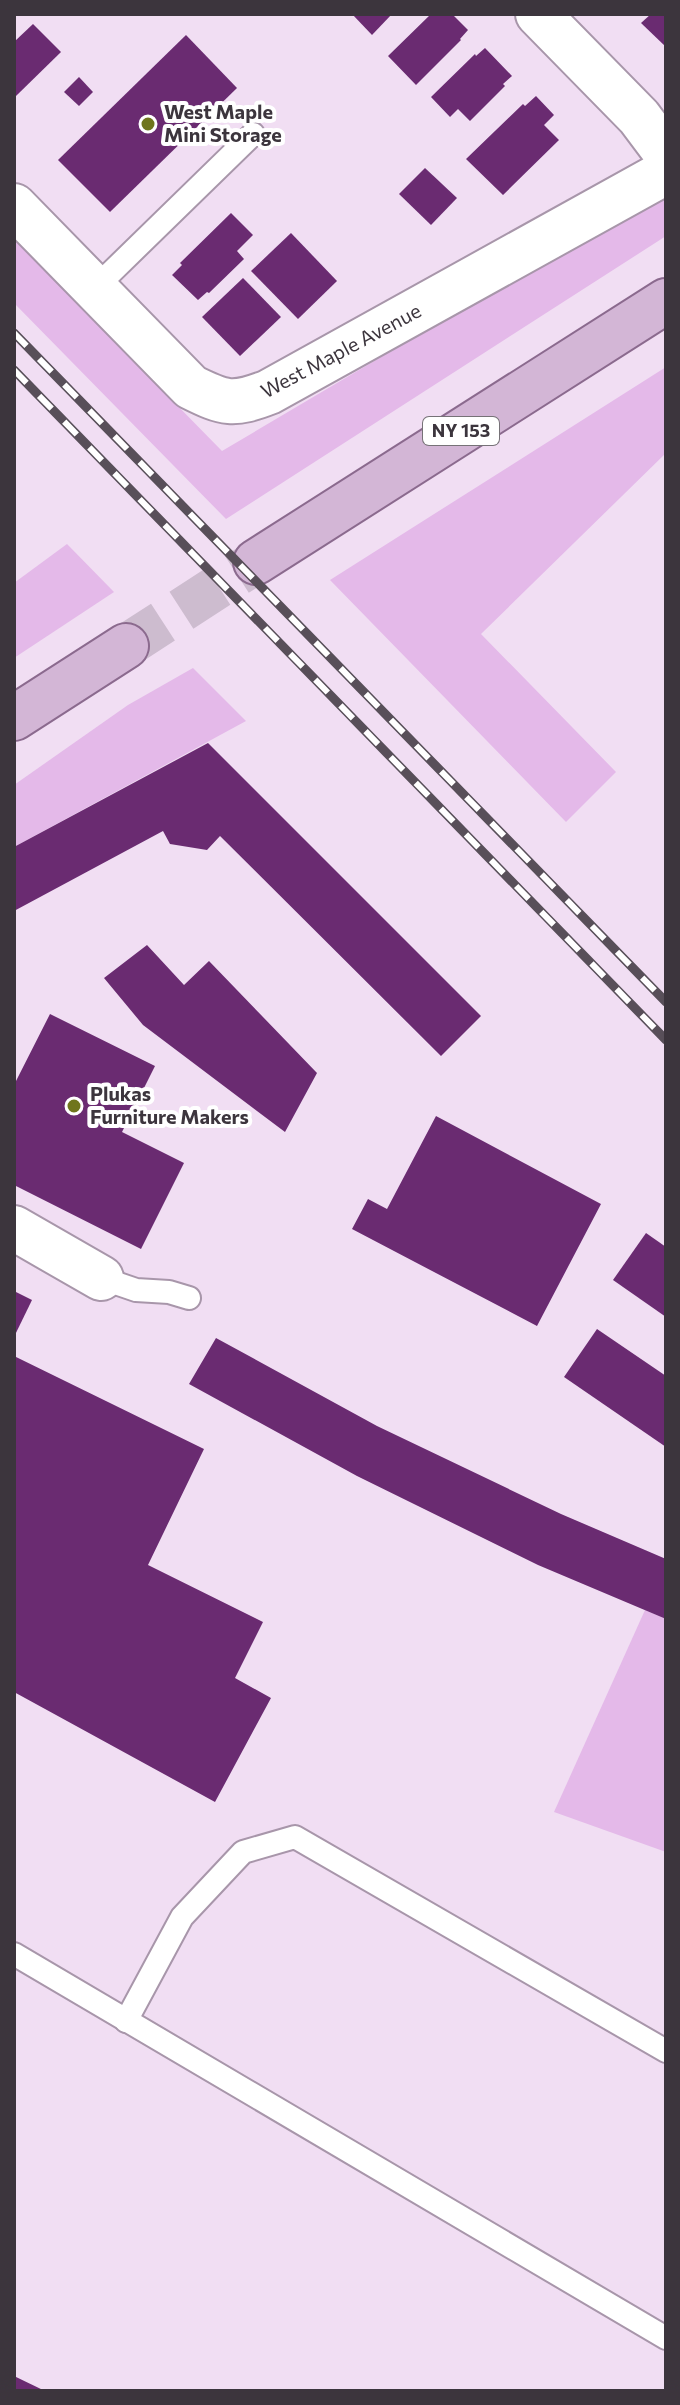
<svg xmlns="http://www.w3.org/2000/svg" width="680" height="2405" viewBox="0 0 680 2405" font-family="Commissioner,sans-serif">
<rect width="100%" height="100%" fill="#f1def3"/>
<g fill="#e4b9e9">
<path d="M 666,196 L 666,236 L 226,519 L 14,303 L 14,239 L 222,451 L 425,331 Z"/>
<path d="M 666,367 L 666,453 L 481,634 L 616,772 L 566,822 L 330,580 Z"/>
<path d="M 67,544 L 114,592 L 14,658 L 14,583 Z"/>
<path d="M 193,668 L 246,721 L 14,847 L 14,785 L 128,705 Z"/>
<path d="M 645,1610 L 666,1619 L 666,1852 L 554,1812 Z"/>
</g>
<g fill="#6a2b71">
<path d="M 352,14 L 392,14 L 372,35 Z"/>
<path d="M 431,14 L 452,14 L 468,30 L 460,39 L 461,40 L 416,85 L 388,56 Z"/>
<path d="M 651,14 L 666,14 L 666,47 L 641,23 Z"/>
<path d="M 33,24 L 61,52 L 16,96 L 14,93 L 14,42 Z"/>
<path d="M 186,35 L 237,88 L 110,212 L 58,160 Z"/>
<path d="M 485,48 L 512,76 L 503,84 L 505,86 L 470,121 L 458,109 L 450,117 L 431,97 L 475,54 L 476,56 Z"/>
<path d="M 79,77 L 93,92 L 79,106 L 64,92 Z"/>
<path d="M 536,96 L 554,115 L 544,125 L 559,140 L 503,195 L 466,159 L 523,104 L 525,106 Z"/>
<path d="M 425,168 L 457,198 L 431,225 L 399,194 Z"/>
<path d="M 231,213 L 253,235 L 237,251 L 244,259 L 209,293 L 207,292 L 198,300 L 172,275 L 182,265 L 180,263 Z"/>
<path d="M 291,233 L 337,281 L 298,319 L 251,271 Z"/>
<path d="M 243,278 L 281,317 L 240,356 L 202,317 Z"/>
<path d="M 208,743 L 481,1016 L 441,1056 L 220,836 L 207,850 L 170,844 L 163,831 L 14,911 L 14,847 Z"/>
<path d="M 147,945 L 184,985 L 209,961 L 317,1073 L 285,1132 L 143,1025 L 104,978 Z"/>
<path d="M 50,1014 L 155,1066 L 122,1132 L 184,1163 L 141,1249 L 14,1185 L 14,1080 L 16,1081 Z"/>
<path d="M 436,1116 L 601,1204 L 537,1326 L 352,1229 L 368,1199 L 387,1209 Z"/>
<path d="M 646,1233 L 666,1247 L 666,1317 L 613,1280 Z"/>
<path d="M 14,1291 L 32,1300 L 14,1337 Z"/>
<path d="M 597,1329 L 666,1376 L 666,1447 L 564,1377 Z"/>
<path d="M 216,1338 L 377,1426 L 561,1514 L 666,1559 L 666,1619 L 538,1565 L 357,1476 L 189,1384 Z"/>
<path d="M 14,1356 L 204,1449 L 148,1565 L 263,1622 L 235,1678 L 271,1698 L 215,1802 L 14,1692 Z"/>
<path d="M 14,2376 L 45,2391 L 14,2391 Z"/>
</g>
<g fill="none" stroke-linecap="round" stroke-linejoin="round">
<path stroke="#cdbccf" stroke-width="44" stroke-dasharray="44 22" stroke-linecap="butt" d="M 126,646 L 256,562"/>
<defs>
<g id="service">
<path d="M 94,289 L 253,134"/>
<path d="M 101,1278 L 136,1290 L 169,1292 L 189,1298"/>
<path d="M 14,1954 L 666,2338"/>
<path d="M 126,2021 L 182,1917 L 243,1852 L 295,1837 L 666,2051"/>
</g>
<g id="minor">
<path d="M 538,14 L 639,117 L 666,153"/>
<path d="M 14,206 L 191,387 C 225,404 233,406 269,392 L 666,172"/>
<path d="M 14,1228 L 101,1278"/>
</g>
<g id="primary">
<path d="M 256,562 L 666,301"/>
<path d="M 14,718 L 126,646"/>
</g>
</defs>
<use href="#service" stroke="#a896aa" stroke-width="26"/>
<use href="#minor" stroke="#a896aa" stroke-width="48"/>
<use href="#primary" stroke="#8b6a8e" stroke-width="48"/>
<use href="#service" stroke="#fff" stroke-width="22"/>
<use href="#minor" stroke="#fff" stroke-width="44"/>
<use href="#primary" stroke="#d3b6d6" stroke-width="44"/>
<defs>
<g id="rail">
<path d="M 14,333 L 666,1002"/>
<path d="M 14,370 L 666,1040"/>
</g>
</defs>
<use href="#rail" stroke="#584f59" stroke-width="9"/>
<use href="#rail" stroke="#fff" stroke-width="6" stroke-dasharray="18" stroke-linecap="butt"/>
</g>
<g fill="#6f751d" stroke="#fff" stroke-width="3">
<circle cx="148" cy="124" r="8"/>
<circle cx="74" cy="1106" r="8"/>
</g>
<g text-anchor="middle" stroke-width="8" stroke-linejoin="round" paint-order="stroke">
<rect fill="#fff" stroke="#767277" stroke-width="2" x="423" y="417" width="76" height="28" rx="6"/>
<g font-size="18" font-weight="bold" fill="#3c353d">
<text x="461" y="437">NY 153</text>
</g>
<g font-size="20" font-weight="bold" fill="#3c353d" stroke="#fff" text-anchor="start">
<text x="164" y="119">West Maple<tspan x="164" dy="23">Mini Storage</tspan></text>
<text x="90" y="1101">Plukas<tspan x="90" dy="23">Furniture Makers</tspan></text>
</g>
<g font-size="20" fill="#3c353d" stroke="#fff">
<text transform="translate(341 351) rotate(-28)" y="7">West Maple Avenue</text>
</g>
</g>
<rect width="680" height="2405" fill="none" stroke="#3c353d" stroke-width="32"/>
</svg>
